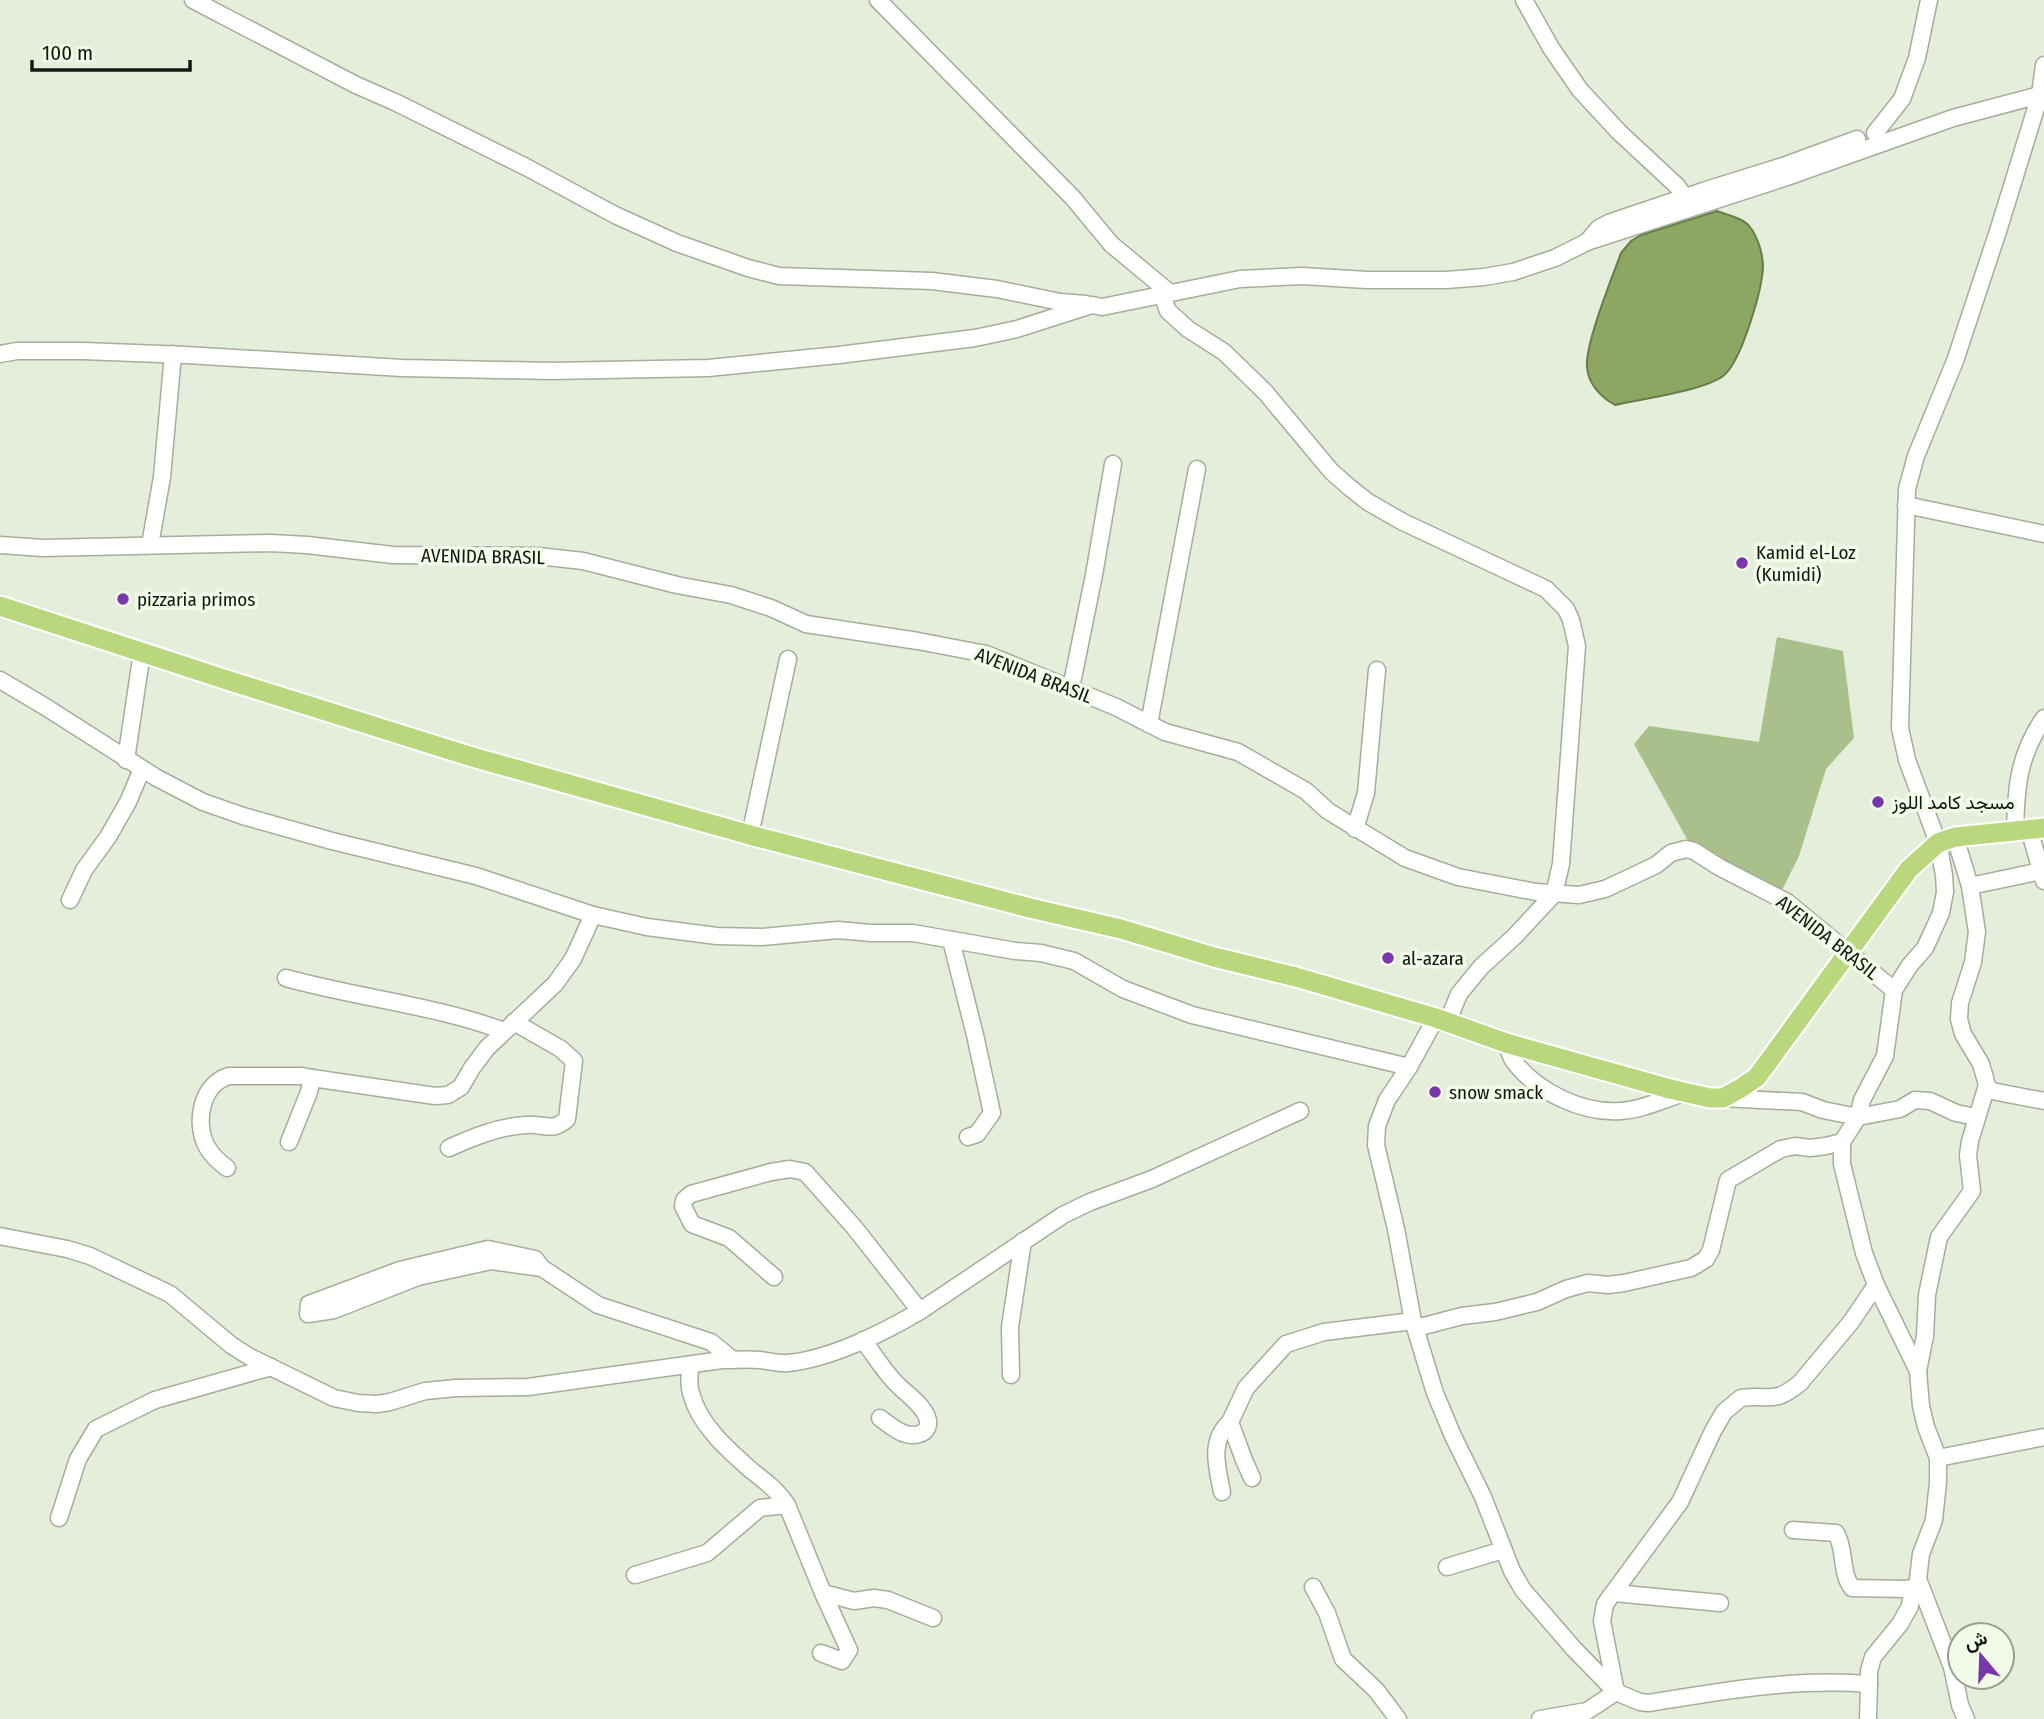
<svg xmlns="http://www.w3.org/2000/svg" width="2044" height="1719" viewBox="0 0 2044 1719" font-family="'Fira Sans Condensed',Vazirmatn,sans-serif">
<rect width="100%" height="100%" fill="#e5eddb"/>
<path fill="#aac08a" d="M 1777,637 L 1843,651 L 1854,738 L 1826,769 L 1799,856 L 1781,892 L 1742,878 L 1687,839 L 1634,744 L 1649,726 L 1759,742 Z"/>
<path fill="#8ca761" stroke="#687c49" stroke-width="2" d="M 1717,211 C 1727,215 1743,218 1750,227 C 1758,237 1763,255 1763,267 C 1762,290 1741,363 1723,376 C 1703,391 1641,399 1615,405 C 1601,397 1588,384 1587,367 C 1585,344 1612,278 1621,253 L 1631,241 L 1641,235 Z"/>
<g fill="none" stroke-linecap="round" stroke-linejoin="round">
<defs>
<g id="minor">
<path d="M 193,0 L 356,85 L 397,103 L 526,167 L 615,215 L 677,243 L 748,268 L 779,276 L 932,281 L 997,289 L 1060,302 L 1086,304"/>
<path d="M 878,0 L 1073,198 L 1111,244 L 1170,293"/>
<path d="M 1524,0 L 1551,48 L 1580,90 L 1619,132 L 1677,186 L 1689,203"/>
<path d="M 1875,133 L 1902,99 L 1917,58 L 1929,0"/>
<path d="M 1587,242 L 1599,228 L 1611,222 L 1703,191 L 1783,166 L 1857,139"/>
<path d="M 1162,295 L 1168,311 L 1188,329 L 1224,352 L 1266,393 L 1331,471 L 1349,487 L 1368,502 L 1403,522 L 1546,589 L 1566,609 L 1571,620 L 1577,646 L 1561,864 L 1554,894 L 1515,936 L 1481,967 L 1459,994 L 1447,1023"/>
<path d="M 0,354 L 17,351 L 83,351 L 186,355 L 402,368 L 552,371 L 708,368 L 839,355 L 975,338 L 1017,329 L 1092,305 L 1102,307 L 1240,279 L 1302,276 L 1367,280 L 1446,280 L 1484,277 L 1513,272 L 1555,258 L 1587,242 L 1787,177 L 1953,118 L 2040,95"/>
<path d="M 1906,505 L 2044,534"/>
<path d="M 0,545 L 43,548 L 271,543 L 307,545 L 393,555 L 538,556 L 583,561 L 677,585 L 731,595 L 771,608 L 806,624 L 918,641 L 986,654 L 1116,707 L 1165,732 L 1238,752 L 1306,791 L 1328,811 L 1405,858 L 1458,877 L 1536,892 L 1579,895 L 1605,889 L 1635,875 L 1656,865 L 1671,853 L 1686,849 L 1694,851 L 1719,867 L 1787,902 L 1894,990"/>
<path d="M 150,545 L 162,477 L 173,354"/>
<path d="M 0,680 L 44,706 L 157,778 L 203,802 L 243,816 L 332,841 L 476,876 L 593,915 L 647,927 L 717,936 L 762,937 L 838,930 L 871,933 L 913,933 L 1015,951 L 1041,953 L 1074,961 L 1123,989 L 1192,1015 L 1409,1067"/>
<path d="M 1071,688 L 1094,575 L 1113,464"/>
<path d="M 1149,724 L 1197,469"/>
<path d="M 126,760 L 142,652"/>
<path d="M 1355,829 L 1366,793 L 1377,670"/>
<path d="M 2029,829 L 2044,881"/>
<path d="M 2015,832 C 2016,788 2018,756 2044,718"/>
<path d="M 750,835 L 788,659"/>
<path d="M 1970,886 L 2041,871"/>
<path d="M 70,900 L 84,870 L 108,837 L 128,802 L 142,769"/>
<path d="M 951,940 L 975,1035 L 992,1113 L 977,1134 L 968,1137"/>
<path d="M 286,978 C 358,998 433,1005 504,1031"/>
<path d="M 1436,1018 L 1409,1067 L 1387,1100 L 1377,1126 L 1376,1145 L 1396,1229 L 1413,1321 L 1435,1393 L 1453,1436 L 1483,1497 L 1512,1571 L 1523,1590 L 1574,1649 L 1616,1692 L 1640,1702 L 1649,1703 C 1722,1691 1796,1678 1869,1684 L 1869,1671 L 1873,1657 L 1900,1624 L 1910,1606 L 1913,1588"/>
<path d="M 1506,1043 C 1509,1049 1510,1057 1515,1063 C 1538,1092 1583,1114 1621,1111 C 1642,1110 1664,1099 1684,1093"/>
<path d="M 1987,1090 L 2044,1101"/>
<path d="M 1723,1098 L 1802,1102 L 1823,1110 L 1858,1117 L 1900,1109 L 1915,1100 L 1930,1101 L 1956,1113 L 1976,1117"/>
<path d="M 289,1142 L 309,1092 L 312,1078 L 435,1096 L 448,1095 L 461,1087 L 472,1068 L 487,1048 L 555,984 L 573,959 L 593,915"/>
<path d="M 449,1148 C 473,1137 498,1127 525,1125 C 543,1123 552,1133 567,1119 L 574,1061 L 561,1049 L 514,1022"/>
<path d="M 227,1168 C 219,1162 212,1156 207,1147 C 194,1123 201,1084 229,1076 L 302,1076 L 312,1078"/>
<path d="M 0,1236 L 67,1249 L 90,1256 L 170,1294 L 231,1345 L 250,1357 L 334,1398 L 358,1403 L 377,1404 L 390,1402 L 425,1391 L 456,1388 L 528,1387 L 722,1360 C 735,1360 748,1359 760,1360 C 769,1361 779,1364 788,1363 C 830,1359 883,1333 920,1311"/>
<path d="M 542,1268 L 491,1261 L 418,1277 L 334,1310 L 308,1314 L 309,1304 L 400,1270 L 488,1249 L 535,1259 L 542,1268 L 598,1305 L 711,1342 L 733,1360"/>
<path d="M 774,1277 L 729,1238 L 692,1224 L 683,1206 L 684,1200 L 691,1194 L 771,1172 L 790,1169 L 805,1172 L 854,1227 L 920,1311 L 1063,1215 L 1090,1202 L 1152,1179 L 1300,1111"/>
<path d="M 1416,1328 L 1462,1316 L 1495,1312 L 1537,1302 L 1566,1289 L 1588,1283 L 1608,1285 L 1624,1283 L 1691,1268 L 1706,1259 L 1711,1250 L 1728,1180 L 1781,1149 L 1795,1146 L 1810,1148 L 1826,1146 L 1842,1142"/>
<path d="M 863,1340 C 873,1353 882,1368 893,1380 C 903,1392 921,1402 927,1417 C 930,1425 927,1432 919,1434 C 905,1439 891,1426 880,1418"/>
<path d="M 690,1365 C 690,1374 688,1385 691,1393 C 699,1425 728,1450 752,1471 C 765,1481 778,1491 787,1505 L 823,1593 L 854,1601 L 874,1598 L 888,1600 L 933,1618"/>
<path d="M 1918,1371 L 1925,1336 L 1927,1295 L 1939,1237 L 1972,1191 L 1968,1155 L 1970,1141 L 1987,1085 L 1981,1064 L 1963,1034 L 1959,1019 L 1960,1003 L 1973,962 L 1977,932 L 1970,886 L 1955,837"/>
<path d="M 1011,1375 L 1010,1327 L 1023,1241"/>
<path d="M 1938,1458 L 2044,1437"/>
<path d="M 1252,1478 L 1244,1460 L 1230,1422 L 1246,1388 L 1286,1344 L 1324,1332 L 1413,1321"/>
<path d="M 1222,1492 C 1217,1467 1209,1441 1230,1422"/>
<path d="M 59,1518 L 78,1459 L 96,1429 L 155,1400 L 271,1367"/>
<path d="M 1793,1530 L 1836,1533 C 1846,1550 1840,1572 1852,1588 L 1906,1589 L 1920,1586"/>
<path d="M 1447,1567 L 1503,1550"/>
<path d="M 635,1575 L 707,1553 L 760,1508 L 787,1505"/>
<path d="M 1313,1587 L 1327,1613 L 1343,1659 L 1376,1690 L 1398,1719"/>
<path d="M 1614,1593 L 1720,1603"/>
<path d="M 821,1653 L 842,1661 L 849,1650 L 823,1593"/>
<path d="M 1616,1692 L 1602,1621 L 1605,1604 L 1680,1502 L 1713,1431 L 1724,1412 L 1741,1398 C 1771,1394 1773,1405 1800,1383 L 1851,1322 L 1876,1285"/>
<path d="M 1540,1719 L 1587,1711 L 1616,1692"/>
<path d="M 1868,1719 L 1869,1684"/>
<path d="M 1966,1719 L 1960,1705 L 1952,1667 L 1918,1579 L 1921,1554 L 1934,1520 L 1938,1482 L 1938,1458 L 1926,1427 L 1921,1406 L 1918,1371 L 1876,1285 L 1864,1253 L 1842,1164 L 1842,1142 L 1858,1117 L 1862,1100 L 1885,1056 L 1894,990 L 1910,965 L 1925,948 L 1941,913 L 1945,892 L 1944,875 L 1938,843 L 1907,760 L 1900,728 L 1907,489 L 1916,456 L 1955,361 L 1999,228 L 2040,95 L 2044,65"/>
</g>
<path id="major" d="M 0,606 L 230,681 L 469,756 L 750,835 L 1030,908 L 1121,929 L 1214,957 L 1296,977 L 1436,1018 L 1506,1043 L 1670,1089 L 1710,1098 L 1723,1098 L 1741,1088 L 1757,1077 L 1909,869 L 1938,843 L 1955,837 L 2044,828"/>
</defs>
<use href="#minor" stroke="#a5ad9b" stroke-width="19"/>
<use href="#major" stroke="#fff" stroke-width="23"/>
<use href="#minor" stroke="#fff" stroke-width="16"/>
<use href="#major" stroke="#bbd77e" stroke-width="19"/>
</g>
<g fill="#7837ab" stroke="#f2fae8" stroke-width="2.5">
<circle cx="1742" cy="563" r="7"/>
<circle cx="123" cy="599" r="7"/>
<circle cx="1878" cy="802" r="7"/>
<circle cx="1388" cy="958" r="7"/>
<circle cx="1435" cy="1092" r="7"/>
</g>
<g text-anchor="middle" stroke-width="7" stroke-linejoin="round" paint-order="stroke">
<g font-size="19" fill="#141610" stroke="#f2fae8" text-anchor="start">
<text x="1756" y="559">Kamid el-Loz<tspan x="1756" dy="22">(Kumidi)</tspan></text>
<text x="137" y="606">pizzaria primos</text>
<text x="1892" y="809">مسجد كامد اللوز</text>
<text x="1402" y="965">al-azara</text>
<text x="1449" y="1099">snow smack</text>
</g>
<g font-size="19" fill="#141610" stroke="#f2fae8">
<text transform="translate(483 556) rotate(1)" y="7">AVENIDA BRASIL</text>
<text transform="translate(1034 675) rotate(21)" y="7">AVENIDA BRASIL</text>
<text transform="translate(1828 937) rotate(38)" y="7">AVENIDA BRASIL</text>
</g>
</g>
<g transform="translate(1981 1656) rotate(341)"><circle r="33" fill="#f2fae8" stroke="#999f92" stroke-width="2"/>
<path d="M0-5L12 26L0 18L-12 26Z" fill="#7837ab"/>
<text y="-10" font-size="19" font-weight="bold" text-anchor="middle" fill="#141610">ش</text>
</g>
<path d="M32 60v10h158v-10" fill="none" stroke="#141610" stroke-width="3.5"/>
<text x="42" y="60" font-size="21" fill="#141610" stroke="#f2fae8" stroke-width="5" paint-order="stroke">100 m</text>
</svg>
